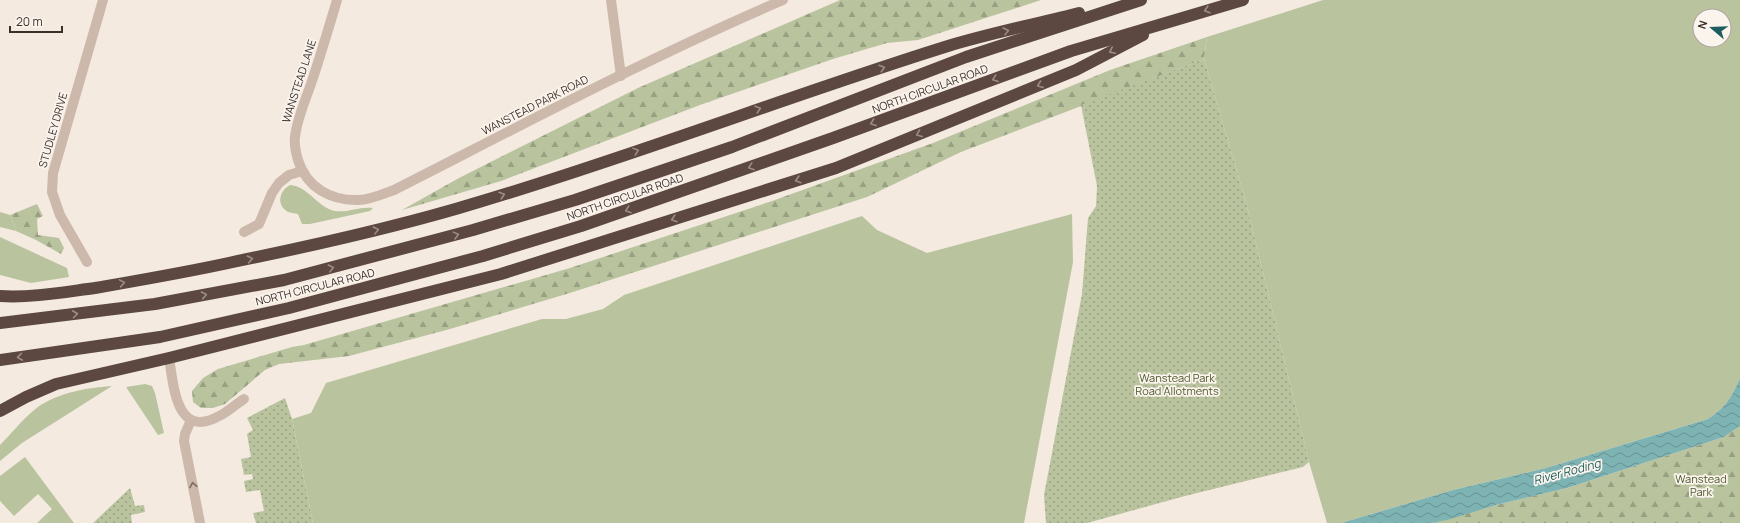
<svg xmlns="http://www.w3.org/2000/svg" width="1740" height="523" viewBox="0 0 1740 523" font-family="Manrope,sans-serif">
<defs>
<pattern id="forest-firs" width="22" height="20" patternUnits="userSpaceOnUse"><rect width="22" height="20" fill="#b9c49f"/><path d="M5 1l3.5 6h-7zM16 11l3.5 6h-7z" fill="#98a082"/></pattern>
<pattern id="garden-dots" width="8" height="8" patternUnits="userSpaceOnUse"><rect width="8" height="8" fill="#b9c49f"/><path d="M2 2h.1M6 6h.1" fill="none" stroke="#98a082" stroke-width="1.8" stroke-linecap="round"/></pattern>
<pattern id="water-waves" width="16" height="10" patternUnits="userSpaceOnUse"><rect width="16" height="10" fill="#7eb3b3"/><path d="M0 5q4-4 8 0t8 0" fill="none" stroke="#689292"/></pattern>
</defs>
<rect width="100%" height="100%" fill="#f4eae0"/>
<g fill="#b9c49f" fill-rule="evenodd">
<path d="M 1323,0 L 1740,0 L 1740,378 C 1731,398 1726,407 1708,419 L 1546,468 L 1453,490 L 1341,523 L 1327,523 L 1309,462 L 1246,202 L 1204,59 L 1207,37 ZM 1700,16 L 1724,16 L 1724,40 L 1700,40 Z"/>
<path d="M 290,185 C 308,186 318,208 335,211 C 347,213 360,206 373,208 L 370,211 L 310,224 L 302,224 L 298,214 C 295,213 290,213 288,212 C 276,205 279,191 290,185 Z"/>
<path d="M 0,212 L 10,215 L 16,231 L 0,227 Z"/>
<path d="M 1072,214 L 1073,262 L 1024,523 L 313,523 L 292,419 L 311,413 L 326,383 L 542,319 L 566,319 L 603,309 L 624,295 L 862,216 L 877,230 L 927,253 Z"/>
<path d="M 0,237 L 67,268 L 69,277 L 31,283 L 0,275 Z"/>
<path d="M 145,384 L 152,386 L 155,393 L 164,433 L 158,435 L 126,387 Z"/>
<path d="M 112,386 L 22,443 L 0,461 L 0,445 C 11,434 21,421 33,411 C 54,393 85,388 112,386 Z"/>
<path d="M 25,457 L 74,523 L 37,523 L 52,509 L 38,494 L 14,516 L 0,501 L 0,476 Z"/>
</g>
<g fill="url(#forest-firs)">
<path d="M 840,0 L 1041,0 L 918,40 L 887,43 L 833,59 L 700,105 L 501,181 L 402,210 L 459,178 L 638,88 Z"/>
<path d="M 1207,37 L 1204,59 L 961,152 L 867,197 L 573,292 L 450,329 L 349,356 L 279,364 L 265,370 L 225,404 L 213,408 L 201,408 L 193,402 L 192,391 L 203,378 L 218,369 L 292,347 L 304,345 L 570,268 L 772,201 L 933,143 L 1110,70 Z"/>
<path d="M 37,204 L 43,216 L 37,219 L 38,235 L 59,238 L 64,248 L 61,254 L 36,240 L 16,231 L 10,215 Z"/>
<path d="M 1740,426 L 1740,523 L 1432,523 L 1496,505 L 1567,488 L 1724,437 Z"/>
</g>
<g fill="url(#garden-dots)">
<path d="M 1204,59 L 1246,202 L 1309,462 L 1303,467 L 1185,496 L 1087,523 L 1046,523 L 1044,495 L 1082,294 L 1088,218 L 1096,206 L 1097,186 L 1081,105 Z"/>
<path d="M 285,398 L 292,419 L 313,523 L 256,523 L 253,513 L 264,511 L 260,490 L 246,492 L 244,481 L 253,479 L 252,474 L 244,475 L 241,459 L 251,457 L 247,434 L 253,430 L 247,418 Z"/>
<path d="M 130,488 L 135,506 L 144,505 L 145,512 L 131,515 L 132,523 L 93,523 Z"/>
</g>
<path fill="url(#water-waves)" d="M 1740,378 L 1740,426 L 1724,437 L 1567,488 L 1496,505 L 1451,519 L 1432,523 L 1341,523 L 1453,490 L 1546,468 L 1708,419 C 1726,407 1731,398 1740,378 Z"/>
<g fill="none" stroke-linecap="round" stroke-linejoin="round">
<g stroke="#cdb9ab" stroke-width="10">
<path d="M 337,0 C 329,27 321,54 312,81 C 306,99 297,118 295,137 C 294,144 296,153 298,160 C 307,188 331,201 359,200 C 370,200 383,194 394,190 C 522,125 650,57 783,0"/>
<path d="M 611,0 L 621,76"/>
<path d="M 244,232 L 259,224 L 272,193 L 279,183 L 289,175 L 302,171"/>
<path d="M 87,262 L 60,215 L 52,192 L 53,173 L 103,0"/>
<path d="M 169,358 C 174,387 176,441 221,415 C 229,411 236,404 244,399"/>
<path d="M 191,420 L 185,434 L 184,441 L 200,523"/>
</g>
<g stroke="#5c4841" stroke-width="12">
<path d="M 0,296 C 31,298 64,292 95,288 C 141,280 188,272 233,262 C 316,245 398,227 479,202 C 637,155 791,95 948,46 C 991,33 1036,24 1079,13"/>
<path d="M 0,323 L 155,304 L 284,280 L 473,230 L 575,200 L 732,147 L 966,57 L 1141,0"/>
<path d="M 0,360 L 160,337 L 289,308 L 483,256 L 581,226 L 833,138 L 1071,51 L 1243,0"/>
<path d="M 0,411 L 26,397 L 56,384 L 169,358 L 501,274 L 836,168 L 1076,70 L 1143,35"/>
</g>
</g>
<defs><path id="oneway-chevron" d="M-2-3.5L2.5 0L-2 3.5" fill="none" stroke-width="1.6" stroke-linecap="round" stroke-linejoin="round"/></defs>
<g stroke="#9c8d86">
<use href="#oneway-chevron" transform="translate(1207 10) rotate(164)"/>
<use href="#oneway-chevron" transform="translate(1006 31) rotate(-14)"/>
<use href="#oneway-chevron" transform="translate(1112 51) rotate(153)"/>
<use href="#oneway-chevron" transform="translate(882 68) rotate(-18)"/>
<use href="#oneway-chevron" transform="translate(995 79) rotate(160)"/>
<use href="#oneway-chevron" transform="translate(1040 85) rotate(158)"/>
<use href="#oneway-chevron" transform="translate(758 109) rotate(-18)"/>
<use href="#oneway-chevron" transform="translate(873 123) rotate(160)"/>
<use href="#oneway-chevron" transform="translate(919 134) rotate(158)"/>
<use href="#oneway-chevron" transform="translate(636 151) rotate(-19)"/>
<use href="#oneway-chevron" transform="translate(751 167) rotate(161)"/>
<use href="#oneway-chevron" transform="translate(798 180) rotate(163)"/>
<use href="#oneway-chevron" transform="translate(502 195) rotate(-18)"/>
<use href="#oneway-chevron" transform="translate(628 210) rotate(161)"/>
<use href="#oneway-chevron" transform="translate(674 219) rotate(163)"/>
<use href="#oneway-chevron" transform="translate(376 230) rotate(-14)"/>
<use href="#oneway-chevron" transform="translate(456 235) rotate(-15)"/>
<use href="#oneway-chevron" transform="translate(250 259) rotate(-12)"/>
<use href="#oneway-chevron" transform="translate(331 268) rotate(-14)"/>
<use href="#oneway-chevron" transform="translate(122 283) rotate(-10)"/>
<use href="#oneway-chevron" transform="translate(204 295) rotate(-11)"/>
<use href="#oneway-chevron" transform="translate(75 314) rotate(-7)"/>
<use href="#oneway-chevron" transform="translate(20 357) rotate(172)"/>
</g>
<use stroke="#7d6d64" href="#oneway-chevron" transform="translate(193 485) rotate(-101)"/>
<g text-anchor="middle" stroke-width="3.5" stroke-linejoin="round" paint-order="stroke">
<g font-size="11" fill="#3b2f2a" stroke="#fbf4ed">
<text transform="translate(299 81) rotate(-72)" y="4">WANSTEAD LANE</text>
<text transform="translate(930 89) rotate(-20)" y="4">NORTH CIRCULAR ROAD</text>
<text transform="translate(535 105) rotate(-27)" y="4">WANSTEAD PARK ROAD</text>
<text transform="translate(53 130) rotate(-74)" y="4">STUDLEY DRIVE</text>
<text transform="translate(625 197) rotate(-19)" y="4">NORTH CIRCULAR ROAD</text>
<text transform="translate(315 287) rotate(-14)" y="4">NORTH CIRCULAR ROAD</text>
</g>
<g font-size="11" fill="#4c5a2d" stroke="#fbf4ed">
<text x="1177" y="382">Wanstead Park<tspan x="1177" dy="13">Road Allotments</tspan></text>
<text x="1701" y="483">Wanstead<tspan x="1701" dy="13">Park</tspan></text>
</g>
<g font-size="12" font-style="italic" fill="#1e5d5f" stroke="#fbf4ed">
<text transform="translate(1567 472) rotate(-15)" y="4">River Roding</text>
</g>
</g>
<g transform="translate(1712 28) rotate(289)"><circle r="19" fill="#fbf4ed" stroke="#aea59f"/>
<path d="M0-3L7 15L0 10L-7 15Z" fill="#1e5d5f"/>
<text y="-6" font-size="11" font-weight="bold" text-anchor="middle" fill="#3b2f2a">N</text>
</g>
<path d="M10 26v6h52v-6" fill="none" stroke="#3b2f2a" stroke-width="2"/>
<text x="16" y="26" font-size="12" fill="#3b2f2a" stroke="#fbf4ed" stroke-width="3" paint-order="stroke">20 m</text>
</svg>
